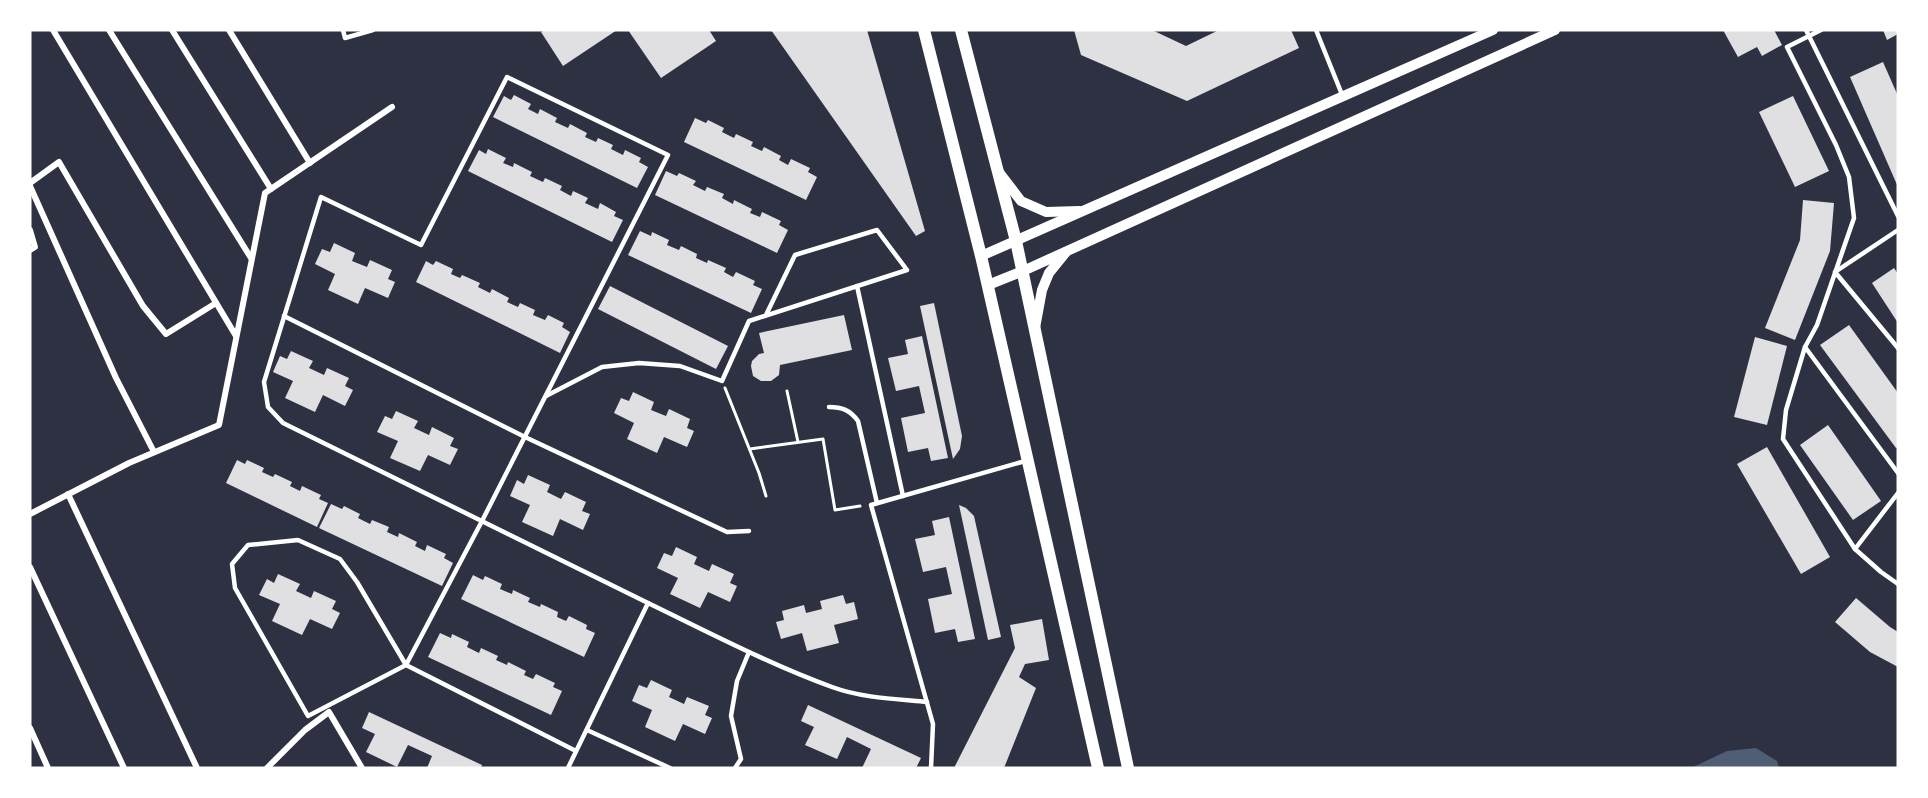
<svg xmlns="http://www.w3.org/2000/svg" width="1928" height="798" viewBox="0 0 1928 798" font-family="Lato,sans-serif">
<rect width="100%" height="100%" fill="#2d3142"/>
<path fill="#4f5d75" d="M 1756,748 L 1777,761 L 1779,768 L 1691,768 L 1727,751 Z"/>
<g fill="#e0e0e3">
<path d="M 545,30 L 617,30 L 563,66 L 541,32 Z"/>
<path d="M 628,30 L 709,30 L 716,41 L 661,78 Z"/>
<path d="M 771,30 L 867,30 L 925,231 L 916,236 Z"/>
<path d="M 1074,30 L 1152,30 L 1186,46 L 1219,30 L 1291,30 L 1299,48 L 1187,101 L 1081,55 Z"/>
<path d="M 1723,30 L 1774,30 L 1782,45 L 1762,56 L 1757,47 L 1738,57 Z"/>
<path d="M 1883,30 L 1898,30 L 1898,34 L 1887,40 Z"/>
<path d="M 1883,62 L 1898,96 L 1898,187 L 1850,77 Z"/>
<path d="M 514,95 L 531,104 L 528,109 L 538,114 L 540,109 L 557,118 L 555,122 L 568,128 L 570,124 L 587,133 L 585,137 L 596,142 L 598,138 L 613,145 L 611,149 L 623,155 L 625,150 L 641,158 L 639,162 L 648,167 L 637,188 L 493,117 L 504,96 L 511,100 Z"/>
<path d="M 1793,96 L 1829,171 L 1795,187 L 1759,112 Z"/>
<path d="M 695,118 L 706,123 L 708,120 L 724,128 L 722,132 L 734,138 L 736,134 L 753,142 L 751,146 L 762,151 L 764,147 L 781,156 L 779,160 L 788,165 L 791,159 L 810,168 L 808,172 L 817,177 L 806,200 L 684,142 Z"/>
<path d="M 488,149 L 506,158 L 503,163 L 513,167 L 514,163 L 532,172 L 530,176 L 543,182 L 545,178 L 562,186 L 560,190 L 571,196 L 573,191 L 588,198 L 585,203 L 598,209 L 600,203 L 616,212 L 614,216 L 623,220 L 612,242 L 468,171 L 479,150 L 486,154 Z"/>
<path d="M 666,171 L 677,176 L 679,173 L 696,181 L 693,185 L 705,191 L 707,187 L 724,194 L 722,198 L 733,204 L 734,200 L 752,209 L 750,213 L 760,217 L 762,212 L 781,221 L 779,225 L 788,230 L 777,253 L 655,195 Z"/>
<path d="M 1803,200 L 1834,203 L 1830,251 L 1795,340 L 1765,328 L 1800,240 Z"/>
<path d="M 640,231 L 651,236 L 652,232 L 669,240 L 667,245 L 679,250 L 681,246 L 697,254 L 696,258 L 707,263 L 708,260 L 726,268 L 724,272 L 733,277 L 736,272 L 755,281 L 753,285 L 762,289 L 751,313 L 628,255 Z"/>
<path d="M 334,243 L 355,253 L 352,261 L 367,267 L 370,260 L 392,270 L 388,279 L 395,282 L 388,298 L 365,288 L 358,304 L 328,290 L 335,274 L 315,264 L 322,249 L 330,252 Z"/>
<path d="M 426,261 L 433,265 L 436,261 L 453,269 L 451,274 L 460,278 L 462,275 L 480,283 L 478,287 L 490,293 L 492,289 L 509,298 L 507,302 L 518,307 L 520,303 L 535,310 L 533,315 L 545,320 L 548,315 L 564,323 L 562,327 L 570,332 L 560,353 L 416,282 Z"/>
<path d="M 1894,268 L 1898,274 L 1898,323 L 1872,283 Z"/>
<path d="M 610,286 L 728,346 L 716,369 L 598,309 Z"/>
<path d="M 934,303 L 962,436 L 960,449 L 953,459 L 920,306 Z"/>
<path d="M 844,315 L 852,350 L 780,365 L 779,375 L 771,381 L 761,381 L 753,376 L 751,366 L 752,361 L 759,354 L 764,353 L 759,333 Z"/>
<path d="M 1849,325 L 1898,393 L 1898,447 L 1896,448 L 1820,345 Z"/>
<path d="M 922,336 L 948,458 L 931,461 L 928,448 L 908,452 L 901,418 L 925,413 L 919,386 L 896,391 L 888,358 L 908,354 L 905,340 Z"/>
<path d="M 1755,337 L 1787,346 L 1767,425 L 1734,417 Z"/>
<path d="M 291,351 L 313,361 L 309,368 L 324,375 L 327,368 L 349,378 L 345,386 L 353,390 L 345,406 L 323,395 L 315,412 L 285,398 L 293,381 L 273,372 L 280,356 L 287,359 Z"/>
<path d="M 633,392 L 654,402 L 651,410 L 666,416 L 669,409 L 690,419 L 687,428 L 694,431 L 687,447 L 664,437 L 657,453 L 627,439 L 634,423 L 614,413 L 621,398 L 629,401 Z"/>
<path d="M 396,411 L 418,421 L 414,428 L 429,435 L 432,427 L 454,438 L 450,446 L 458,449 L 450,465 L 428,455 L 420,471 L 390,458 L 398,441 L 377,432 L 385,416 L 392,419 Z"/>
<path d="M 1828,425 L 1881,501 L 1853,520 L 1800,445 Z"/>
<path d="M 1767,447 L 1830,557 L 1801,574 L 1737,464 Z"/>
<path d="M 237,460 L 245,464 L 247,460 L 264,468 L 262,472 L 273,477 L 275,474 L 292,482 L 290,486 L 300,491 L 302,486 L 321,495 L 319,499 L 328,503 L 317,527 L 226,483 Z"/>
<path d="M 528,475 L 550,485 L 547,492 L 561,499 L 565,492 L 586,502 L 582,511 L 590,514 L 583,530 L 560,519 L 553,536 L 522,522 L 530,505 L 510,496 L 517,480 L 524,484 Z"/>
<path d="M 331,504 L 342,509 L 344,506 L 360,514 L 358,518 L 370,524 L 372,520 L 389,527 L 387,532 L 398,537 L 399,533 L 417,542 L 415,546 L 425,551 L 427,545 L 446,554 L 444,558 L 453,563 L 442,586 L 319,528 Z"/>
<path d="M 959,505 L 966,508 L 974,516 L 1001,637 L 988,640 Z"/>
<path d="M 949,517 L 975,639 L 958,642 L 955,629 L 935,633 L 928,599 L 952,594 L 946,567 L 923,572 L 915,539 L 935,535 L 932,521 Z"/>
<path d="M 676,547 L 697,557 L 694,564 L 709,571 L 712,564 L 734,574 L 730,583 L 737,586 L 730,602 L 708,592 L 700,608 L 670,594 L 678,578 L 657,568 L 664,553 L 672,556 Z"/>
<path d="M 278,574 L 300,584 L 296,591 L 311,598 L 314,591 L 336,601 L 332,609 L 340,613 L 332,629 L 310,619 L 302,635 L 272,621 L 280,604 L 259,595 L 267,579 L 274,583 Z"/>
<path d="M 473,575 L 483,580 L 485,576 L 502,584 L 500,589 L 512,594 L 513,590 L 530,598 L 528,602 L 540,607 L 541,604 L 558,612 L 557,617 L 566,621 L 569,616 L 587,625 L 586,629 L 595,633 L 584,657 L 461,599 Z"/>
<path d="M 843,595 L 846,604 L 854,602 L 858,619 L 834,625 L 839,643 L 807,651 L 802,633 L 781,639 L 776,622 L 784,620 L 782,611 L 804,605 L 806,613 L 822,609 L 820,601 Z"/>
<path d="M 1856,598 L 1890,627 L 1898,632 L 1898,667 L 1870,652 L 1835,622 Z"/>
<path d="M 1042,619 L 1049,660 L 1025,664 L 1019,677 L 1036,688 L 1004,768 L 954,768 L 1015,648 L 1010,625 Z"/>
<path d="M 440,633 L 451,638 L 452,634 L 469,642 L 467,647 L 479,653 L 481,648 L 498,656 L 496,660 L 507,665 L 508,662 L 526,671 L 524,675 L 533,679 L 536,674 L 555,683 L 553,687 L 562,691 L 551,715 L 428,657 Z"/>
<path d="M 651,680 L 672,690 L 669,697 L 684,704 L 687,697 L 709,706 L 705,715 L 712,718 L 705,734 L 683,724 L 675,741 L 645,727 L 652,710 L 632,701 L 639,685 L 647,688 Z"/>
<path d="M 808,705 L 921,758 L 916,768 L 862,768 L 871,749 L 847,737 L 837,759 L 805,745 L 814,727 L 801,721 Z"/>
<path d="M 369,712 L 482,765 L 481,768 L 427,768 L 432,756 L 408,745 L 397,767 L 366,752 L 375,734 L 362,728 Z"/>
</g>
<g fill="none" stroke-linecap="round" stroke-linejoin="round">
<g stroke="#fff" stroke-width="3">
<path d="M 725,388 L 759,473 L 766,496"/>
<path d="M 787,391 L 798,442"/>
<path d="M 750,449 L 823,439 L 835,510 L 860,506"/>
</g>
<g stroke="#fff" stroke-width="4.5">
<path d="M 343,30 L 345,38 L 373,30"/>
<path d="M 1316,30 L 1343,97"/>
<path d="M 1806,30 L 1898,216"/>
<path d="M 1821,30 L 1787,47 L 1836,145 L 1849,177 L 1854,218 L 1817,325 L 1805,347 L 1786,410 L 1783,439 L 1855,549 L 1881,572 L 1898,584"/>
<path d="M 1898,230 L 1835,272 L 1898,348"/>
<path d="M 857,286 L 903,496"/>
<path d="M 284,316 L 525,437 L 727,532 L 749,531"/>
<path d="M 1805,347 L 1898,473"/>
<path d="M 546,396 L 602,367 L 639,363 L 680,366 L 722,381 L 749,321 L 907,270 L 877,230 L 795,255 L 766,315"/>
<path d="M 829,407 C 842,407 850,410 858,421 L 877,503"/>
<path d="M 298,540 L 340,559 L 357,582 L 406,665 L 308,716 L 235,588 L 232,564 L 248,545 Z"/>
<path d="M 1855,549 L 1898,493"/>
<path d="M 648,603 C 708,632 769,664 832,687 C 862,698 895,699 927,702"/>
<path d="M 587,730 L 670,768"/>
<path d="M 568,768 L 648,603 L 283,423 L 268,407 L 264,382 L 321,197 L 421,245 L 507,77 L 668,155 L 482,521 L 406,665 L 576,751"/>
<path d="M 735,768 L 741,759 L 731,716 L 737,681 L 749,652"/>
<path d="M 931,768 L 933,724 L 871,505 L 1025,461"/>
</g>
<g stroke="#fff" stroke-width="6">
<path d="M 53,30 L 236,336"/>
<path d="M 109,30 L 251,258"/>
<path d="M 172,30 L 271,189"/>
<path d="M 229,30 L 310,163"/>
<path d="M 30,183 L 59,162 L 143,306 L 166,334 L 216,303"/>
<path d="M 30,186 L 116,378 L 154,452"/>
<path d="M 30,230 L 35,247 L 30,250"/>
<path d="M 68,494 L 197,768"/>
<path d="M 30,514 L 129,463 L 219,425 L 265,193 L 392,107"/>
<path d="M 30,567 L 124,768"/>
<path d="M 30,728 L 48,768"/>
<path d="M 267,768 L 305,730 L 329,712 L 362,768"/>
</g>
<g stroke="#fff" stroke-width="10">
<path d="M 998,171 L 1021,201 L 1046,212 L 1079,211"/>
<path d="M 981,256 L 1493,30"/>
<path d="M 988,285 L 1023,271 L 1555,30"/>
<path d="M 1035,328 L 1042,290 L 1049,273 L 1066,252"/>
</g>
<g stroke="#fff" stroke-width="12">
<path d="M 924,30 L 981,256 L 1098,768"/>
<path d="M 961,30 L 1016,241 L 1128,768"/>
</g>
</g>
<rect width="1928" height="798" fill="none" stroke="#ffffff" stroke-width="63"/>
</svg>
